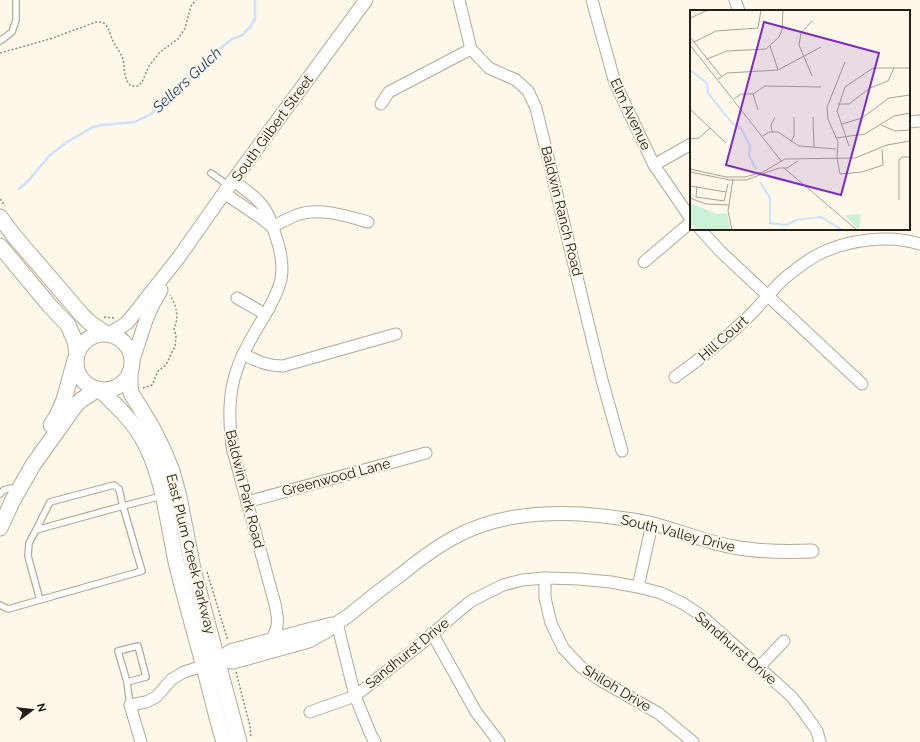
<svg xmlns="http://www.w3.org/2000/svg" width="920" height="742" viewBox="0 0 920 742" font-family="Raleway,sans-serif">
<rect width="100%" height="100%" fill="#fef8eb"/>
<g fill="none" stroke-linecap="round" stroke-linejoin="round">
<path stroke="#cfe0fb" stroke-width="2.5" d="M 19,189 L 29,180 L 49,156 L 67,142 L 93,127 L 102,125 L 135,122 L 151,114 L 184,84 L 217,51 L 232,39 L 241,36 L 250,27 L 255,19 L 255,0"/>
<defs>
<g id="service">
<path d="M 0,41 L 12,32 L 16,20 L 16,0"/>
<path d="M 211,173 L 229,186"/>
<path d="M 0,494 L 4,490 L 11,488 L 17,491"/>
<path d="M 36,530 L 50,502 L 114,485 L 119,489 L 123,506 L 162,496"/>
<path d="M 0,605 L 8,609 L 142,571 L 123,506 L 36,530 L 29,543 L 28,556 L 40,600"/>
<path d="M 127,682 L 146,677 L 138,646 L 118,651 L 127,682 L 130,705"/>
</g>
<g id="minor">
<path d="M 459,0 L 471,49 L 489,68 L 516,80 L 528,91 L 536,108 L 602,380 L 622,451"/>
<path d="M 592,0 L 615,83 L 654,165 L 691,219"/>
<path d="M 735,0 L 739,11"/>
<path d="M 381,104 L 389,92 L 471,49"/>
<path d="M 909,122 L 920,121"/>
<path d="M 654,165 L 691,144"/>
<path d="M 233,181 C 247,191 262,200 269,217 C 272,223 273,229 275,234 C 280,248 284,264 281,279 C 279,290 273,300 268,310 C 257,329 244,348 237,369 C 228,394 229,420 232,447 L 275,604 C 278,618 280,628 270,641"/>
<path d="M 224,193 L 261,218 L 272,227"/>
<path d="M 272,227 C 280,223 289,218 297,215 C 319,207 347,216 368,222"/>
<path d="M 700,229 L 720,251 L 862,384"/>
<path d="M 644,262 L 691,222"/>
<path d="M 237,298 L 265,314"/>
<path d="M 243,354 C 257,361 267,366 283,366 L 396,334"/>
<path d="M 675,377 C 700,359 724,340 746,319 C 760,306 772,289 786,277 C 796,269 807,260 819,254 C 847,240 889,234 920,244"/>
<path d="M 247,502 L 426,453"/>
<path d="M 545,578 L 545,598 L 551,623 L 563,648 L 581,667 L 600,680 L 658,713 L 693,742"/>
<path d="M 638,587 L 652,524"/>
<path d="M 337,623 L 355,696 L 371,735 L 375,742"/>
<path d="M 432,633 L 476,712 L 499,742"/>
<path d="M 758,668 L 784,641"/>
<path d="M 310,712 L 355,696 L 416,648 L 459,611 L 471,601 L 503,585 L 522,580 L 545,578 L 579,579 L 611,582 L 638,587 L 661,593 L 684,604 L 703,617 L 792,697 L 805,714 L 817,731 L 820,742"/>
<path d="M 141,742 L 130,705 L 146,702 L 156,697 L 172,679 L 184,672 L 203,666"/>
</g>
<g id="tertiary">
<path d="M 108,334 L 119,328 L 127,323 L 179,257 L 224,193 L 366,0"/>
<path d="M 132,363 L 146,320 L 152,306 L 161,290"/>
<path d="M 218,661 L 233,662 L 309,641 L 327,631 L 337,623 L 348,616 C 366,601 384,587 403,573 C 419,560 436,547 455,537 C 494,516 537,512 581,514 C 605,516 629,518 653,524 C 680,531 706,542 734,547 C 760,552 786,552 812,551"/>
<path d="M 215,662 L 218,661 L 230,651 L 308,630 L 332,624"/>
</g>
<g id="secondary">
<path d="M 0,217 L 15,237 L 82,315 L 89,322 L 106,334"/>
<path d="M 0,246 L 50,306 L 68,325 L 75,341 L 77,354"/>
<circle cx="104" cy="362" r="28"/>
<path d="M 130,372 L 130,384 L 131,393 L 152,427 L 163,449 L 172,471 L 179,497 L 193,569 L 239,742"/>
<path d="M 100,390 C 117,406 134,422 145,443 C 164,479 168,526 177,566 C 185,598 194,630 203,663 C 210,689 216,716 224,742"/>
<path d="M 51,425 L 57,416 L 64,400 L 75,360"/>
<path d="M 0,528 L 13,500 L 33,465 L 75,406 L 81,400 L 98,389"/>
</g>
</defs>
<use href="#service" stroke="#b4aa96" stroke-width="8"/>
<use href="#minor" stroke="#b4aa96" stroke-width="13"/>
<use href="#tertiary" stroke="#b4aa96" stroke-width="15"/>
<use href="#secondary" stroke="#b4aa96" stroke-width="17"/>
<g stroke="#8f8a80" stroke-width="1.5" stroke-dasharray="2 2" stroke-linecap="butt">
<path d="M 0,53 L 50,39 L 96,22 C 100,22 103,22 105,24 C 109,28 110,34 112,39 C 115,46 120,51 123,59 C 125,68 123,79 131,86 L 138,86 L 142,82 L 149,66 L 160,52 L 178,39 L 185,28 L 191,6 L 196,0"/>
<path d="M 0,199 L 5,206"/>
<path d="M 104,317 L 114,318"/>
<path d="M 143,388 L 152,385 L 158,371 L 166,365 L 175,346 L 176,336 L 174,329 C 179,317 177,307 170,295"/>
<path d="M 207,572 L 228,641"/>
<path d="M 236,672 L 250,726 L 251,738"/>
</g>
<use href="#service" stroke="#fff" stroke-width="5.5"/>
<use href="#minor" stroke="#fff" stroke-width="11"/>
<use href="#tertiary" stroke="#fff" stroke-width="13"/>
<use href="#secondary" stroke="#fff" stroke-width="15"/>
</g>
<g text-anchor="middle" stroke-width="4" stroke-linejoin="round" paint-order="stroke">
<g font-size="14" fill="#242019" stroke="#fef8eb">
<text transform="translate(631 114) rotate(65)" y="5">Elm Avenue</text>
<text transform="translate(272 128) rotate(-54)" y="5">South Gilbert Street</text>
<text transform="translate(562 211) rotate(76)" y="5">Baldwin Ranch Road</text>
<text transform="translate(723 338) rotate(-41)" y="5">Hill Court</text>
<text transform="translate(336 477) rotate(-15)" y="5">Greenwood Lane</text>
<text transform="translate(245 489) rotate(76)" y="5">Baldwin Park Road</text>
<text transform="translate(678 533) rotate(14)" y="5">South Valley Drive</text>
<text transform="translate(191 554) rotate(76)" y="5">East Plum Creek Parkway</text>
<text transform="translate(736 648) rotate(41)" y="5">Sandhurst Drive</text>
<text transform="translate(407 653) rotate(-39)" y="5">Sandhurst Drive</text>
<text transform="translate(617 688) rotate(31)" y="5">Shiloh Drive</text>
</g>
<g font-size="15" font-style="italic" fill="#1d3d71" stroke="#fef8eb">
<text transform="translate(187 80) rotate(-43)" y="5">Sellers Gulch</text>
</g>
</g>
<g transform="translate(690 10)">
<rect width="220" height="220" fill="#fef8eb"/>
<path d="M 0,193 L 27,204 L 37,203 L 40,220 L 6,220 L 5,215 L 0,215 ZM 171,204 L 169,220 L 155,205 Z" fill="#ccf1d9"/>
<path fill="none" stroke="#cfe0fb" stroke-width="2" d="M 0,60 L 17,73 L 18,83 L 42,113 L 50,117 L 60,136 L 59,145 L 66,159M 70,172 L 80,188 L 80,213 L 96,215 L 106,210 L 131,207 L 152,220"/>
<path fill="none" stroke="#a7a297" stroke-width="1" d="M 0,8 L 18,0M 122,11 L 111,23 L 109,35 L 122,66M 0,27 L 31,66M 4,32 L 26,21 L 68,18 L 71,0M 0,35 L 92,152M 80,36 L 88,60M 17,49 L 37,41 L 76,39 L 89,27 L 92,20 L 93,0M 28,69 L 37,63 L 88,60 L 131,37M 63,84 L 68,100M 44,89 L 51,84 L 63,84 L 75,76 L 131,77M 148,94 L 159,94 L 180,78 L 198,71 L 204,58M 0,99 L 20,118 L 9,128 L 0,129M 123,107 L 124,137M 152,114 L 172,108 L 199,88 L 220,85M 191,115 L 205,121 L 220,120M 20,118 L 36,133M 82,122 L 81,115 L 85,107M 73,126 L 79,122 L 88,122 L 109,136 L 146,139M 146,128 L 175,124 L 204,106 L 220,103M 101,132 L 104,126 L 104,107M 159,136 L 147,101 L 155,77 L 183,58 L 220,58M 147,148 L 148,132 L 138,109 L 137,97 L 155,52M 147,148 L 150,164 L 172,162 L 193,155 L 192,139M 94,158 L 167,220M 0,159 L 36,167 L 55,167 L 73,162 L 95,149 L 165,148 L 197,135 L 220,131M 0,162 L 40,170 L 56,170 L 89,158 L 97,158 L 108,151M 0,176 L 36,182M 7,176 L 6,187 L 34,191 L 38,174M 0,188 L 16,194 L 39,195M 209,190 L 209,150 L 212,147 L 220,147M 42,220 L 38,201 L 43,169"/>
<path fill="#7b2cbf" fill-opacity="0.15" stroke="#7b2cbf" stroke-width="2" d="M 74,12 L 189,43 L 151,185 L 36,155 Z"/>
<rect width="220" height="220" fill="none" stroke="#242019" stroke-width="2"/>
</g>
<g transform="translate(32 710) rotate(75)" stroke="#fef8eb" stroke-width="3" paint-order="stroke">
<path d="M0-3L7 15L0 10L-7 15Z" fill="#242019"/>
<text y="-6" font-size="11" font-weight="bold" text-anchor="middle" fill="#242019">N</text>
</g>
</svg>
